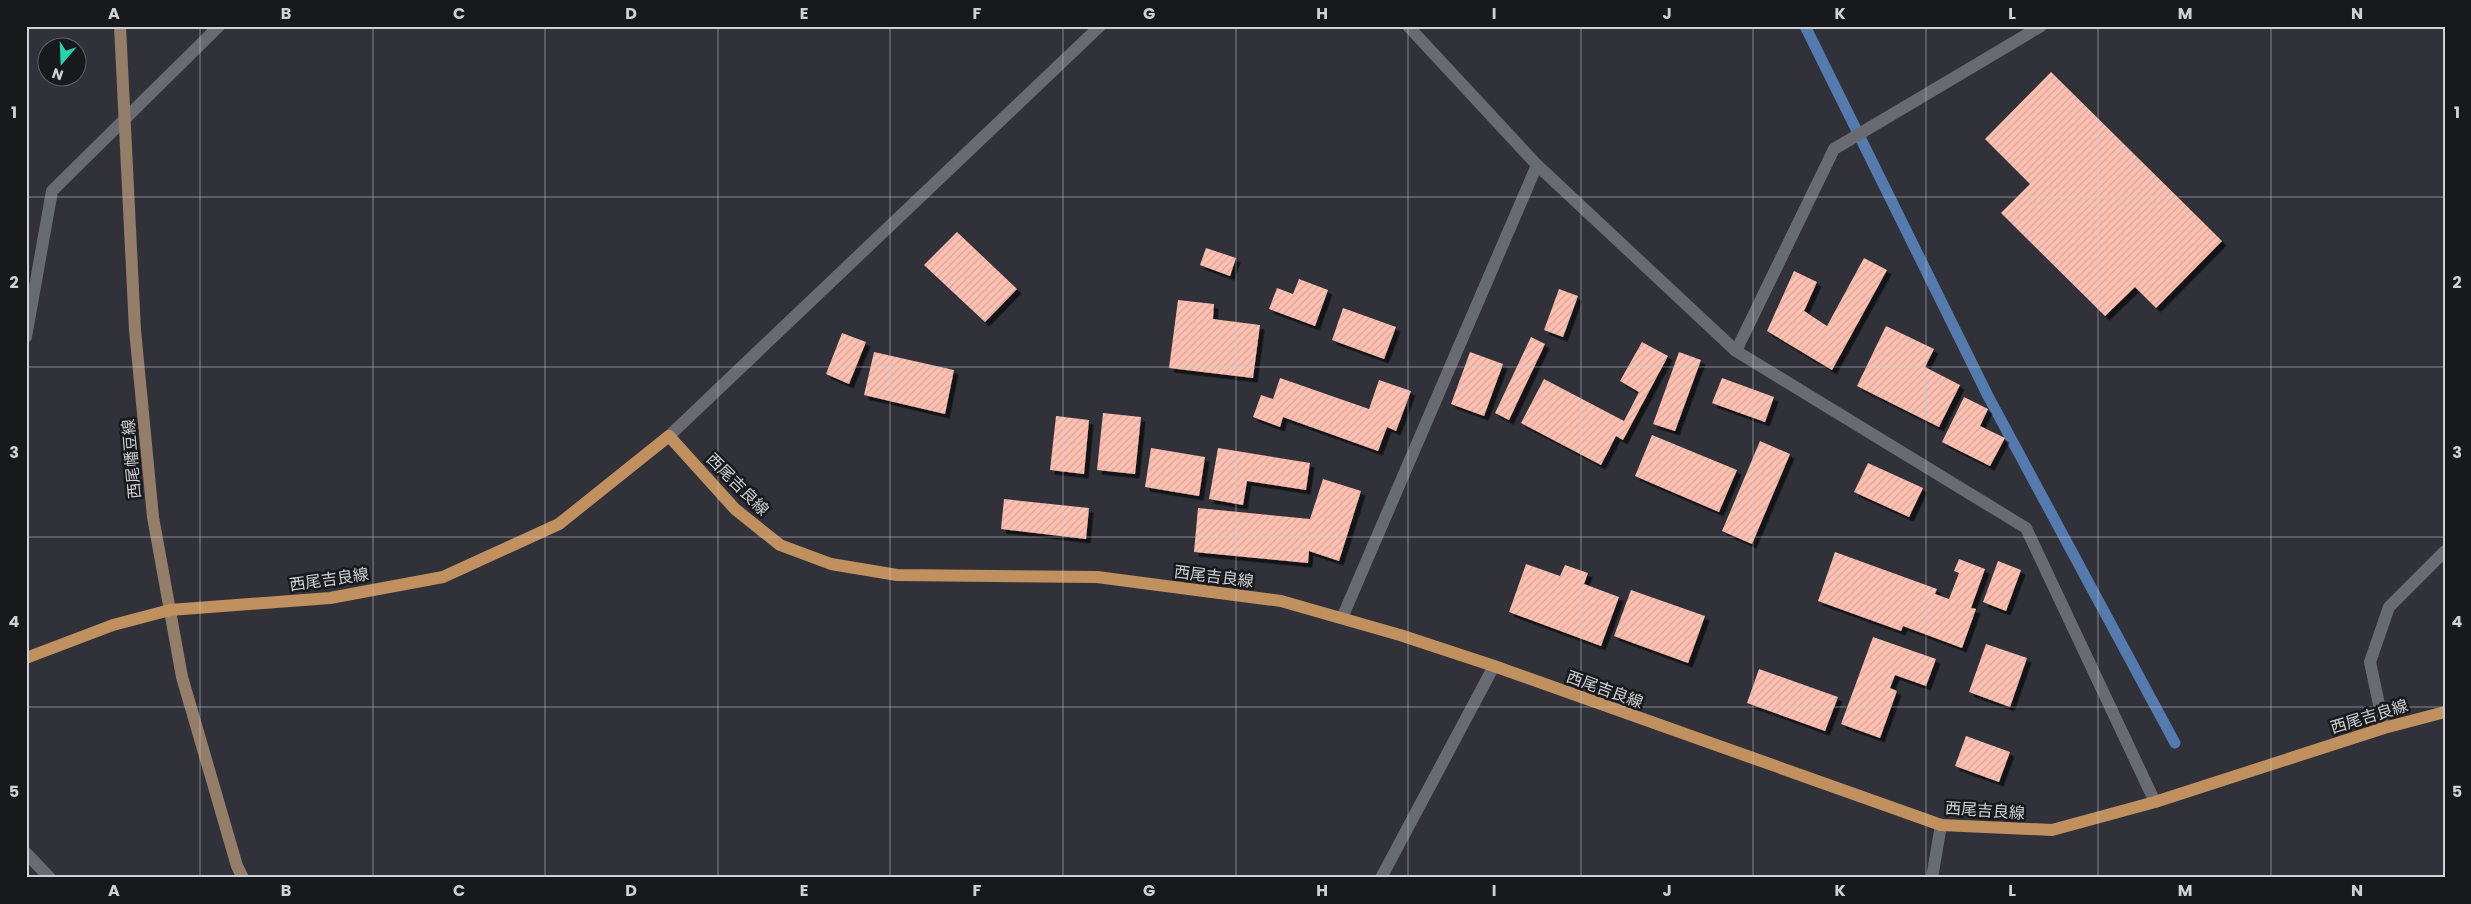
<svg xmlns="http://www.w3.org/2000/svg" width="2471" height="904" viewBox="0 0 2471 904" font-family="Poppins,'Noto Sans JP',sans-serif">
<defs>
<pattern id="building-hatch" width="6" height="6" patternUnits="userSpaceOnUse" patternTransform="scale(1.25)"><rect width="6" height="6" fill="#fdc0b1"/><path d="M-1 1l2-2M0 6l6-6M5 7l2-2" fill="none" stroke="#d7a69a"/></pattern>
<filter id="shadow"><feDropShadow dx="4.5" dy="4.5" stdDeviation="0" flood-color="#0009"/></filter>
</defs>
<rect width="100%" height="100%" fill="#303139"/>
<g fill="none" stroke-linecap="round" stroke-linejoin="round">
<path stroke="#547aae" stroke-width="11" d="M 1805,26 L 1988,396 L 2175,743"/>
</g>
<g fill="url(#building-hatch)" filter="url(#shadow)">
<path d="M 2051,72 L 2222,241 L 2156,308 L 2135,287 L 2105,316 L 2001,213 L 2030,184 L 1985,139 Z"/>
<path d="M 957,232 L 1017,289 L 985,322 L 924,265 Z"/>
<path d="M 1206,248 L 1236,258 L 1230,276 L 1200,265 Z"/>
<path d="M 1864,258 L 1887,270 L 1832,370 L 1767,331 L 1794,271 L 1817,282 L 1804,311 L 1827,326 Z"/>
<path d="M 1299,279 L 1328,290 L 1315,326 L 1269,309 L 1277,288 L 1293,294 Z"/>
<path d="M 1559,289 L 1578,296 L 1563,337 L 1544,330 Z"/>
<path d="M 1178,300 L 1214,304 L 1213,319 L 1260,325 L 1253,378 L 1169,368 Z"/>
<path d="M 1343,308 L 1396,327 L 1384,359 L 1332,340 Z"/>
<path d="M 1886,326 L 1934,349 L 1925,367 L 1960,385 L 1939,427 L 1857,386 Z"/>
<path d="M 842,333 L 866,342 L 849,384 L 826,374 Z"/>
<path d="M 1531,337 L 1545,344 L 1509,420 L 1495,413 Z"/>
<path d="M 1642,342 L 1668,356 L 1623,440 L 1616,436 L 1601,465 L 1521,423 L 1544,379 L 1624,421 L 1639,392 L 1620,381 Z"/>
<path d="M 874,352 L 954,370 L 945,414 L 864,395 Z"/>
<path d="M 1470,352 L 1503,364 L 1484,416 L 1451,404 Z"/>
<path d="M 1679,352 L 1701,360 L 1675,431 L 1653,424 Z"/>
<path d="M 1280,378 L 1369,409 L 1379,380 L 1411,391 L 1396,431 L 1387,427 L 1378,451 L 1283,417 L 1280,427 L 1253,417 L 1261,395 L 1273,399 Z"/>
<path d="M 1722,378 L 1774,397 L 1765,422 L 1712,403 Z"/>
<path d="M 1964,397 L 1988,409 L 1980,426 L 2005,438 L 1990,466 L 1942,442 Z"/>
<path d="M 1103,413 L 1141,417 L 1135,474 L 1097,470 Z"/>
<path d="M 1056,416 L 1089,420 L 1084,474 L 1050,470 Z"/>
<path d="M 1652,435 L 1737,470 L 1719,512 L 1635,476 Z"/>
<path d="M 1760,441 L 1790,454 L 1752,544 L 1722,531 Z"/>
<path d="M 1151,448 L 1205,457 L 1199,496 L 1145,487 Z"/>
<path d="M 1218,448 L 1310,463 L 1306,490 L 1247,481 L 1243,505 L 1209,499 Z"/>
<path d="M 1868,463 L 1923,488 L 1909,517 L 1854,492 Z"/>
<path d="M 1323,479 L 1361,491 L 1339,561 L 1309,551 L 1308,563 L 1194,552 L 1198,508 L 1310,519 Z"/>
<path d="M 1004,499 L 1089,508 L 1086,539 L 1001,529 Z"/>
<path d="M 1835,552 L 1937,589 L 1935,594 L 1949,599 L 1959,573 L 1954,571 L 1959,559 L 1985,569 L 1971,608 L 1976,609 L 1962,648 L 1903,626 L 1901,631 L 1818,601 Z"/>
<path d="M 1998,561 L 2021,570 L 2006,611 L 1983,602 Z"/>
<path d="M 1526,564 L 1560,576 L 1565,565 L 1588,573 L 1584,584 L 1619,597 L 1601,646 L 1509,612 Z"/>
<path d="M 1631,590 L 1705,616 L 1688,663 L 1614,636 Z"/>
<path d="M 1873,637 L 1936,659 L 1926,686 L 1895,675 L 1890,688 L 1897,691 L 1880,738 L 1841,724 Z"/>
<path d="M 1986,644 L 2027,658 L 2010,707 L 1969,692 Z"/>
<path d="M 1759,669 L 1838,697 L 1825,731 L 1747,703 Z"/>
<path d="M 1966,736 L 2010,752 L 1999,782 L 1955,766 Z"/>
</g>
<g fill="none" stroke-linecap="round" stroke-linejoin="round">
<g stroke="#696b73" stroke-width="12">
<path d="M 26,337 L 52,191 L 219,26"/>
<path d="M 1736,351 L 1834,149 L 2041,26"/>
<path d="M 1342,618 L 1537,165"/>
<path d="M 2384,728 L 2370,662 L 2389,607 L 2445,551"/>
<path d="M 26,853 L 50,878"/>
<path d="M 1381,878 L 1494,666"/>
<path d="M 1932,878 L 1941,825"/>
</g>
<g stroke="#696b73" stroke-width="12">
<path d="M 1408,26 L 1537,165 L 1736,351 L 2026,528 L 2155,802"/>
<path d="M 669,436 L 1100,26"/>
</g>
<path stroke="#947e69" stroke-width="12" d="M 120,26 L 135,330 L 153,517 L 182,677 L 237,866 L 243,878"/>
<path stroke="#c0905f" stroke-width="12" d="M 26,658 L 113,625 L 170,610 L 330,598 L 443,577 L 559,524 L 669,436 L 735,509 L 780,545 L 831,564 L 897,575 L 1097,577 L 1281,601 L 1400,635 L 1494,666 L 1941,825 L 2052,830 L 2155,802 L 2384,728 L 2445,712"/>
</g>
<path fill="none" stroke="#d0d1d5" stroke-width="1" stroke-opacity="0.55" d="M 200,26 L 200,878M 373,26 L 373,878M 545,26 L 545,878M 718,26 L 718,878M 890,26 L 890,878M 1063,26 L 1063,878M 1236,26 L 1236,878M 1408,26 L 1408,878M 1581,26 L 1581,878M 1753,26 L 1753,878M 1926,26 L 1926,878M 2098,26 L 2098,878M 2271,26 L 2271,878M 26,197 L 2445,197M 26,367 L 2445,367M 26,537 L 2445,537M 26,707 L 2445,707"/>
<g text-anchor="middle" stroke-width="5" stroke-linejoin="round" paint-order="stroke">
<g font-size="16" fill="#d0d1d5" stroke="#18191d">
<text transform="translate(131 459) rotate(-95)" y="6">西尾幡豆線</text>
<text transform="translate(738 484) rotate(45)" y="6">西尾吉良線</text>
<text transform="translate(1214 576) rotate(7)" y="6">西尾吉良線</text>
<text transform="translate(329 579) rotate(-8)" y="6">西尾吉良線</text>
<text transform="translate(1605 689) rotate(20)" y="6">西尾吉良線</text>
<text transform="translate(2369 716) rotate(-17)" y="6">西尾吉良線</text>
<text transform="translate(1985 810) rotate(4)" y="6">西尾吉良線</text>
</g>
</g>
<rect width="2471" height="904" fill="none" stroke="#18191d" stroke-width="55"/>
<g transform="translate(62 62) rotate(199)"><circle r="24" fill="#18191d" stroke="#626367"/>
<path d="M0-4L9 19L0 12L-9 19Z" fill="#24d5ae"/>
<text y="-8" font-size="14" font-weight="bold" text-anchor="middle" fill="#d0d1d5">N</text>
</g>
<rect x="28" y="28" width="2416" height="848" fill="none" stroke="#d0d1d5" stroke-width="2"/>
<g font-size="16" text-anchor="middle" font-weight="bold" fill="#d0d1d5">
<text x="114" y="19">A</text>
<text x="286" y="19">B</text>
<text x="459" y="19">C</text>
<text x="631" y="19">D</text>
<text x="804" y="19">E</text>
<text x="977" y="19">F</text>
<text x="1149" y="19">G</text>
<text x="1322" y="19">H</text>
<text x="1494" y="19">I</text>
<text x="1667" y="19">J</text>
<text x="1840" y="19">K</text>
<text x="2012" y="19">L</text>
<text x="2185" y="19">M</text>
<text x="2357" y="19">N</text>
<text x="14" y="118">1</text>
<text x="2457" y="118">1</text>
<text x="14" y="288">2</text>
<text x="2457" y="288">2</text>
<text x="14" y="458">3</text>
<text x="2457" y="458">3</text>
<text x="14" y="627">4</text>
<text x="2457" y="627">4</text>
<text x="14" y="797">5</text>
<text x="2457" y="797">5</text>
<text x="114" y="896">A</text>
<text x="286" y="896">B</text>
<text x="459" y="896">C</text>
<text x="631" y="896">D</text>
<text x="804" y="896">E</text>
<text x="977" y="896">F</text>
<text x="1149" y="896">G</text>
<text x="1322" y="896">H</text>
<text x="1494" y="896">I</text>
<text x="1667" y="896">J</text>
<text x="1840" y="896">K</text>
<text x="2012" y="896">L</text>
<text x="2185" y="896">M</text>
<text x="2357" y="896">N</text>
</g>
</svg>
